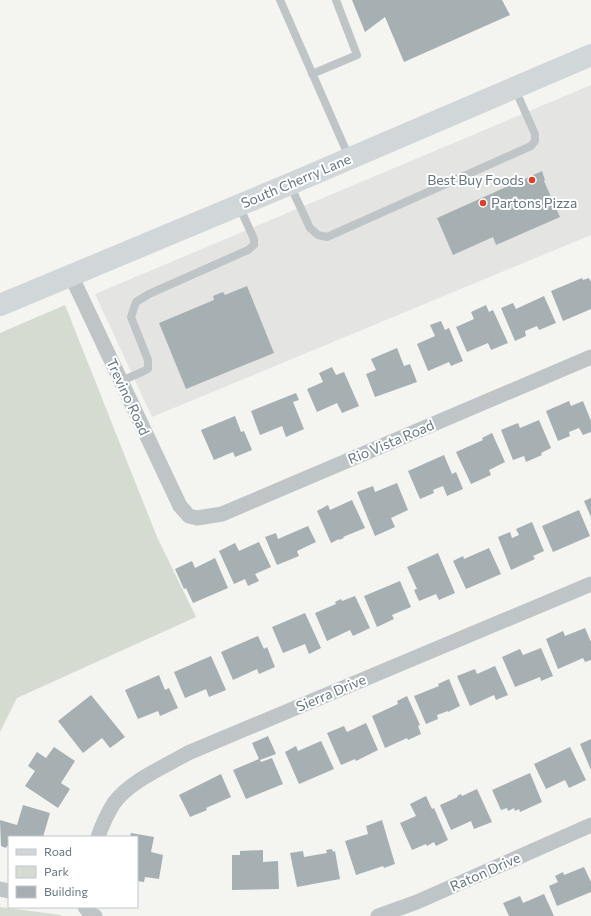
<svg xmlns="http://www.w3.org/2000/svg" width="591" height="916" viewBox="0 0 591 916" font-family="Commissioner,sans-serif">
<rect width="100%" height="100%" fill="#f4f4f0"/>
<path fill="#e4e5e3" d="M 591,85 L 591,235 L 152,417 L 95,294 Z"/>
<g fill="#d6dbd1">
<path d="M 65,305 L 157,537 L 196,617 L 17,698 L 0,732 L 0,333 Z"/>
<path d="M 0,907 L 61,915 L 61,916 L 0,916 Z"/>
</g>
<g fill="#a6afb2">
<path d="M 352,0 L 502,0 L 510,15 L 404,62 L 385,17 L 365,32 Z"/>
<path d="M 542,171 L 545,180 L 544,181 L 560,217 L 496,245 L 493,237 L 453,255 L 437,218 Z"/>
<path d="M 582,278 L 583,280 L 589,278 L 591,282 L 591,309 L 563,321 L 551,291 Z"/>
<path d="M 247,286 L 274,353 L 186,389 L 159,323 L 214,300 L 213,296 L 223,292 L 225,295 Z"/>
<path d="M 544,296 L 556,323 L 539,330 L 537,326 L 525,331 L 526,336 L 515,341 L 501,308 L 513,303 L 516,309 Z"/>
<path d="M 486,305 L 489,312 L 493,310 L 508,343 L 491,350 L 488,343 L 467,352 L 456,327 L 474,319 L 471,312 Z"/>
<path d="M 441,321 L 445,330 L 449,328 L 463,361 L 451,366 L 449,362 L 428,371 L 417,344 L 435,336 L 430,325 Z"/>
<path d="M 397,348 L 404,366 L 410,364 L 417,382 L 375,397 L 366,374 L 376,370 L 371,359 Z"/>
<path d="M 332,367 L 336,375 L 344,372 L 359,406 L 342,413 L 337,403 L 317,412 L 307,389 L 323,382 L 319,373 Z"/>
<path d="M 296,393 L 299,400 L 293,402 L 304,429 L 286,437 L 282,426 L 260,435 L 251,411 Z"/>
<path d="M 569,401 L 571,406 L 583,401 L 591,421 L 591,432 L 583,435 L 579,428 L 569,432 L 570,436 L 558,441 L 546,411 Z"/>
<path d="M 235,416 L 241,432 L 244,431 L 252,450 L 235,457 L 233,452 L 214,460 L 201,430 Z"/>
<path d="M 539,420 L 551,448 L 541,453 L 542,455 L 526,462 L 524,456 L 513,460 L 501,430 L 518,423 L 520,428 Z"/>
<path d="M 492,433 L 505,462 L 489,470 L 491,475 L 471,484 L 456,452 L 483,440 L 482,438 Z"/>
<path d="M 444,455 L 452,474 L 456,472 L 463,489 L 447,496 L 443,486 L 433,490 L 434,493 L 420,499 L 408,471 Z"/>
<path d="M 397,483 L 408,510 L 391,518 L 395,527 L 375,536 L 357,492 L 373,486 L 375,492 Z"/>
<path d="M 591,498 L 591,517 L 584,501 Z"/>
<path d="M 352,500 L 365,528 L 343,537 L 344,538 L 339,540 L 339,539 L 331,543 L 317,511 L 328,505 L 330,510 Z"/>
<path d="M 579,510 L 590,536 L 553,552 L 542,526 Z"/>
<path d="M 532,522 L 544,551 L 533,556 L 535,559 L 511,570 L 498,537 L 510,532 L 512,538 L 519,535 L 516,529 Z"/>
<path d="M 308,526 L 316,542 L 297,551 L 299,556 L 277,565 L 265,537 L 276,533 L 278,539 Z"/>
<path d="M 259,542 L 271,567 L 255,574 L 259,581 L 248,586 L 245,579 L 234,584 L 219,551 L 235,543 L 239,551 Z"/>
<path d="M 489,548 L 501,574 L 466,589 L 453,561 L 463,556 L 464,559 Z"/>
<path d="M 438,553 L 455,593 L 439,600 L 436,594 L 419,601 L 414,590 L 417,589 L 407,567 Z"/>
<path d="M 215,558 L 228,588 L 193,603 L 186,588 L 184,589 L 175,569 L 192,561 L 195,568 Z"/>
<path d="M 400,581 L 411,607 L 392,615 L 394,619 L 377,627 L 364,596 Z"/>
<path d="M 355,596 L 370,628 L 353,636 L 350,630 L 327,641 L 315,613 L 336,604 L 335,602 L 341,599 L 342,601 Z"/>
<path d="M 305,613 L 321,648 L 309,654 L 305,644 L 283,653 L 272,627 Z"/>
<path d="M 585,628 L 591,642 L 591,660 L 585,662 L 583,658 L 558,669 L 546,639 L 563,631 L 565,636 Z"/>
<path d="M 258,636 L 264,649 L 267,647 L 275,667 L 259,674 L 257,669 L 233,680 L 221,652 Z"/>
<path d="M 541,648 L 553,676 L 541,681 L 540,677 L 515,687 L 502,657 L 520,649 L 523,655 Z"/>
<path d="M 211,656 L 226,690 L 209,697 L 206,689 L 185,698 L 174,672 Z"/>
<path d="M 495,666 L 508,695 L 496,700 L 494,695 L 470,706 L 457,676 L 475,669 L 477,674 Z"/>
<path d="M 159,675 L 165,690 L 169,688 L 178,708 L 160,716 L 158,711 L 138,719 L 125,690 Z"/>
<path d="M 449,679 L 460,706 L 448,712 L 448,711 L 437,715 L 438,719 L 426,724 L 414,696 L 439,686 L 438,684 Z"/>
<path d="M 91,695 L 125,737 L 110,748 L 102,738 L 83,753 L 58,721 Z"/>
<path d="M 407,696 L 420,725 L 418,726 L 421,734 L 408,740 L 407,738 L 385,748 L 372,716 L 398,704 L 397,701 Z"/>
<path d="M 366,723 L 378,750 L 356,761 L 355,759 L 341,765 L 327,733 L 344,726 L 347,732 Z"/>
<path d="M 268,736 L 276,754 L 260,760 L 261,762 L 272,758 L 283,784 L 246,799 L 233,770 L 259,759 L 252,743 Z"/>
<path d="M 591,739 L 591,770 L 580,744 Z"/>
<path d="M 321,741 L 334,769 L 299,784 L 285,752 L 296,746 L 298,751 Z"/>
<path d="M 54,747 L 75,761 L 61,783 L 70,789 L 58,808 L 25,786 L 35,771 L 28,766 L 37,752 L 46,758 Z"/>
<path d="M 570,747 L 586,780 L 569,788 L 565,780 L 546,789 L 534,764 Z"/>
<path d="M 530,773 L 542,802 L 520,812 L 519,809 L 515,811 L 514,808 L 508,811 L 507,808 L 501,810 L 492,790 Z"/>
<path d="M 221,774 L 231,797 L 206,808 L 207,810 L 190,817 L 179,795 Z"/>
<path d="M 477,789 L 492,822 L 474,829 L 471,821 L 451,830 L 440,805 L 458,797 L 457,796 L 461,794 L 462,796 Z"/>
<path d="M 426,796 L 432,809 L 434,808 L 448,840 L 436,846 L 434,842 L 427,846 L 426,844 L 412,850 L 400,823 L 416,816 L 410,804 Z"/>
<path d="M 23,805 L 50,813 L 43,837 L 9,837 L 9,846 L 7,846 L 6,848 L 1,846 L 0,820 L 17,825 Z"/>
<path d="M 382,820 L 395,864 L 384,868 L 383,866 L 356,875 L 345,841 L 368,834 L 366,826 Z"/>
<path d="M 131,833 L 154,837 L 151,852 L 163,855 L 159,879 L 145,877 L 144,882 L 137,881 L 137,837 L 130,837 Z"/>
<path d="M 332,849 L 333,852 L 335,851 L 340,879 L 297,887 L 290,853 L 303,851 L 304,857 L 327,853 L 326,850 Z"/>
<path d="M 263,850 L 263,862 L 278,861 L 279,889 L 232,890 L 232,855 L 240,855 L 240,851 Z"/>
<path d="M 584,867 L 591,882 L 591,892 L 557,906 L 549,886 L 558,882 L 555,876 L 563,872 L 564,875 Z"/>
<path d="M 544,894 L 554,916 L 509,916 L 503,903 L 520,896 L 523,903 Z"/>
</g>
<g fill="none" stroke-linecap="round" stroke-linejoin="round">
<g stroke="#bfc4c6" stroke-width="8">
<path d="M 280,0 L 349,157"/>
<path d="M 312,74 L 357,55 L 336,0"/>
<path d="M 290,185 L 310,228 L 318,235 L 327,237 L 531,146 L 535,141 L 535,134 L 515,89"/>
<path d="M 121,381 L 142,372 L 148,369 L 148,360 L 131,317 L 136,302 L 149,294 L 248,250 L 254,245 L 254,239 L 239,206"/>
</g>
<g stroke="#bfc4c6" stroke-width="15">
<path d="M 73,274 L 76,286 L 180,506 L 189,516 L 197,518 L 222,514 L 591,357"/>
<path d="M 98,837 C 102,825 107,814 114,803 C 130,781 164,767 188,753 L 591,584"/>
<path d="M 0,889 L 9,891"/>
<path d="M 85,907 L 91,915 L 95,916"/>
<path d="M 378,916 L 417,902 L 591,825"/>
</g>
<path stroke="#d1d6d9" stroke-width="22" d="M 0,305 L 290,184 L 591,55"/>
</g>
<g fill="#da412a" stroke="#fff" stroke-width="1.5">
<circle cx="532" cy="180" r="4"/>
<circle cx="483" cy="203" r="4"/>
</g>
<g text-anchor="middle" stroke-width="4" stroke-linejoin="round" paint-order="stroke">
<g font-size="14" fill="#647680" stroke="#fff" text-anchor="end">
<text x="524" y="185">Best Buy Foods</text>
<text x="491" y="208" text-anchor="start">Partons Pizza</text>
</g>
<g font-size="14" fill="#647680" stroke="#fff">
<text transform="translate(296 181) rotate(-23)" y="5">South Cherry Lane</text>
<text transform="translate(128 397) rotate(65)" y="5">Trevino Road</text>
<text transform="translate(391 442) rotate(-23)" y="5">Rio Vista Road</text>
<text transform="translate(331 693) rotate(-23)" y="5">Sierra Drive</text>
<text transform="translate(485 872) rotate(-24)" y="5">Raton Drive</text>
</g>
</g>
<rect x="8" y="836" width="130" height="72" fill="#ffffff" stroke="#c1c8cc"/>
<rect x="16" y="849" width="20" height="6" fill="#d1d6d9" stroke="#c1c8cc"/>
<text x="44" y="856" font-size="12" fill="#647680">Road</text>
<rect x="16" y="866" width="20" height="12" fill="#d6dbd1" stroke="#c1c8cc"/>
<text x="44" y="876" font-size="12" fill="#647680">Park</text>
<rect x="16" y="886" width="20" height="12" fill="#a6afb2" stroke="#c1c8cc"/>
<text x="44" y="896" font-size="12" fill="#647680">Building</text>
</svg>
